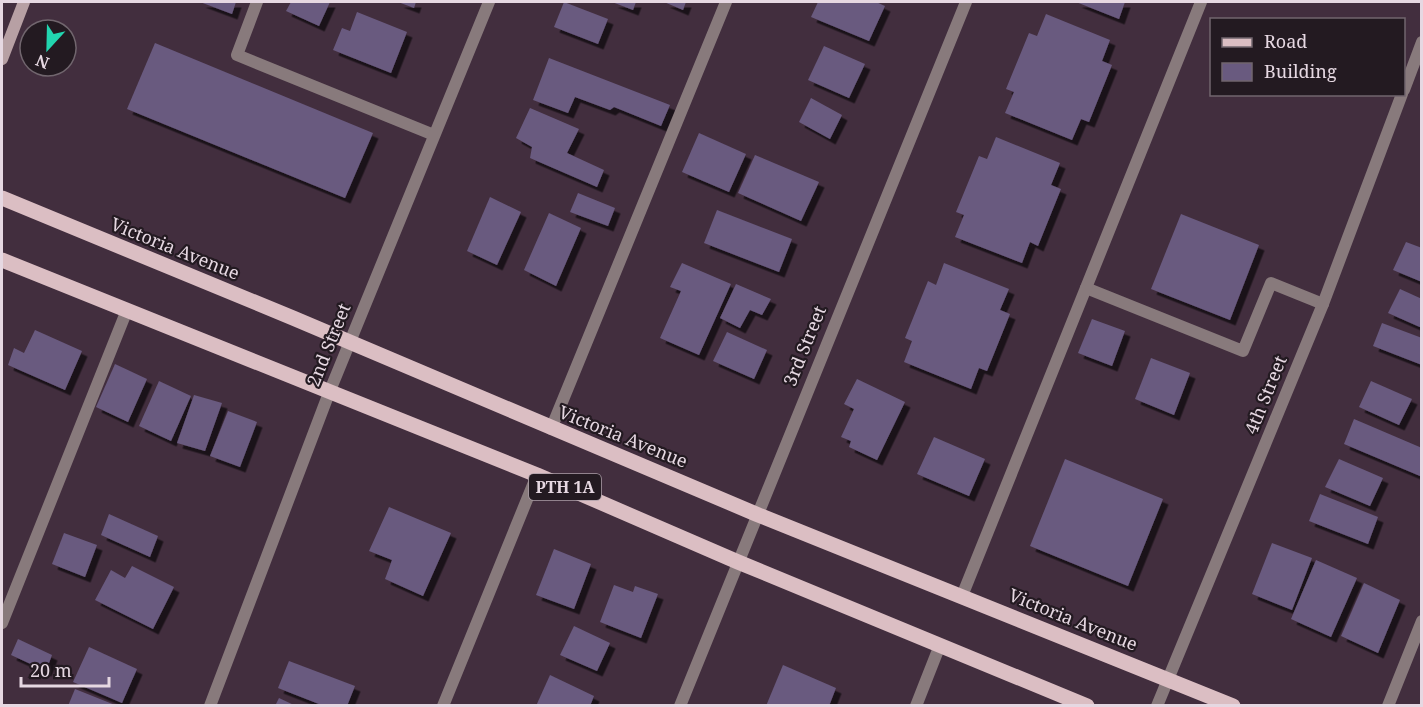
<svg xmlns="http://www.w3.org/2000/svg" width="1423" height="707" viewBox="0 0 1423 707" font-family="'Noto Serif',serif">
<defs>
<filter id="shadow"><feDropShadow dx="5.5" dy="5.5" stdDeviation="0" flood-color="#0009"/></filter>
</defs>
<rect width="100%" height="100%" fill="#422e3e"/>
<g fill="#695a7f" filter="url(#shadow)">
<path d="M 200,2 L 236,2 L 232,14 Z"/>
<path d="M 291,2 L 330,2 L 319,26 L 286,11 Z"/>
<path d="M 398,2 L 416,2 L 414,8 Z"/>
<path d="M 564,2 L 608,19 L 598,44 L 554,27 Z"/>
<path d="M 612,2 L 636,2 L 633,10 Z"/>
<path d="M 664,2 L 686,2 L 683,10 Z"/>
<path d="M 818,2 L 876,2 L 885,6 L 869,41 L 811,17 Z"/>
<path d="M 1076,2 L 1125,2 L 1119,19 Z"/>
<path d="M 357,12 L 407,32 L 391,73 L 333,50 L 342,28 L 350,31 Z"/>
<path d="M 1046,14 L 1110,40 L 1102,61 L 1112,65 L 1089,122 L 1081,119 L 1072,140 L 1005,113 L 1014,92 L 1006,89 L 1029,33 L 1037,36 Z"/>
<path d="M 155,43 L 373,133 L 345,198 L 127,109 Z"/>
<path d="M 824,46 L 865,64 L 849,98 L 808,80 Z"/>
<path d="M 549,58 L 670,105 L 661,126 L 614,107 L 610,110 L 575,97 L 568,113 L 533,100 Z"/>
<path d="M 811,98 L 842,115 L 830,139 L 799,122 Z"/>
<path d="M 530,108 L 579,129 L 567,153 L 604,170 L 597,187 L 530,158 L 532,147 L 516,138 Z"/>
<path d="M 699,133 L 746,154 L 729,192 L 682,172 Z"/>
<path d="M 996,137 L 1060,163 L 1051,185 L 1061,189 L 1038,246 L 1030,242 L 1022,263 L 955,237 L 964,215 L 956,212 L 979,156 L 987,159 Z"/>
<path d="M 755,155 L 819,182 L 801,221 L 738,193 Z"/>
<path d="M 578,193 L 615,208 L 608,226 L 570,212 Z"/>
<path d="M 490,197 L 521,212 L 497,265 L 467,251 Z"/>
<path d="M 717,210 L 792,239 L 779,272 L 704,243 Z"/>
<path d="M 549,213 L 581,228 L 556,286 L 524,270 Z"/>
<path d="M 1181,214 L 1259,245 L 1230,320 L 1151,289 Z"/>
<path d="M 1406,242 L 1422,248 L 1422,282 L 1393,270 Z"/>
<path d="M 682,263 L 731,284 L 699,355 L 660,338 L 681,291 L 670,287 Z"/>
<path d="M 944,263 L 1009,289 L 1000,310 L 1010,314 L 987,371 L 979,368 L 971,389 L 904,362 L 912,341 L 905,338 L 928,281 L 936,285 Z"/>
<path d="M 736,284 L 771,299 L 762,315 L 750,310 L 740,328 L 720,318 Z"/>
<path d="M 1400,289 L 1422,299 L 1422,328 L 1388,313 Z"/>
<path d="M 1092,319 L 1125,331 L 1112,366 L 1078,353 Z"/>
<path d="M 1382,323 L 1422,338 L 1422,365 L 1373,346 Z"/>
<path d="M 35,330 L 82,351 L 65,390 L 8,365 L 14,348 L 24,353 Z"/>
<path d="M 727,332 L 767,350 L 754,379 L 713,361 Z"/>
<path d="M 1151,358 L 1190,373 L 1174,415 L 1135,399 Z"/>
<path d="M 115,364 L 147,379 L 128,422 L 96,407 Z"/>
<path d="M 857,379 L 905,402 L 877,460 L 849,447 L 851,441 L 841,437 L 854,409 L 844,404 Z"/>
<path d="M 159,381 L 191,396 L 171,441 L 139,426 Z"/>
<path d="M 1371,381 L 1412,399 L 1399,425 L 1359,407 Z"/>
<path d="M 194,395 L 222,403 L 205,451 L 177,443 Z"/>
<path d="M 228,411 L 257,422 L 240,467 L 210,456 Z"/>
<path d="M 1354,419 L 1422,448 L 1420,476 L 1344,444 Z"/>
<path d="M 934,437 L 985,459 L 969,496 L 917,474 Z"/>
<path d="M 1065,459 L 1163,499 L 1128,586 L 1030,546 Z"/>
<path d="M 1339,459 L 1383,478 L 1370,506 L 1325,487 Z"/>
<path d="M 1320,494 L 1378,517 L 1368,544 L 1309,521 Z"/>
<path d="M 389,507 L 451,533 L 423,596 L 385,579 L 392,560 L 369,551 Z"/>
<path d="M 109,514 L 158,536 L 150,557 L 101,535 Z"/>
<path d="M 64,533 L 97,545 L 85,577 L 52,564 Z"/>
<path d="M 1272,543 L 1312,558 L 1292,610 L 1252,594 Z"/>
<path d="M 554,549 L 591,564 L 574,609 L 536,595 Z"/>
<path d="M 1316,560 L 1357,578 L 1331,637 L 1291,619 Z"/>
<path d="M 132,566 L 174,587 L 153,629 L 95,600 L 111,570 L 125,578 Z"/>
<path d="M 1364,583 L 1400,600 L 1378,653 L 1341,636 Z"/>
<path d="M 614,585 L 633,592 L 635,586 L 658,594 L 641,638 L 600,622 Z"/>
<path d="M 574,626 L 610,643 L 597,671 L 560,655 Z"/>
<path d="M 18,639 L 52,655 L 46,671 L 11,655 Z"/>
<path d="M 89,647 L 137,669 L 122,703 L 73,682 Z"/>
<path d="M 289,661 L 355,686 L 347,706 L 324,706 L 278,688 Z"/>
<path d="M 783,665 L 836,688 L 829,706 L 766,706 Z"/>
<path d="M 550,675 L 594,696 L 590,706 L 536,706 Z"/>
<path d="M 75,689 L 115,705 L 115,706 L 68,706 Z"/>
<path d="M 279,698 L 296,706 L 275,706 Z"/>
</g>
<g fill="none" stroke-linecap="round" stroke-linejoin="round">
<g stroke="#887a7c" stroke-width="12">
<path d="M 257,2 L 237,55 L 434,135"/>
<path d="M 1086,288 L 1243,351 L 1271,283 L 1323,304"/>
<path d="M 551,429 L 726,2"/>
<path d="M 962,596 L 1201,2"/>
<path d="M 2,623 L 127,310"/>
<path d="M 443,706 L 537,475"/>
<path d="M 916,706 L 940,645"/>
<path d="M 1388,706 L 1422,621"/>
</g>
<g stroke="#887a7c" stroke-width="12">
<path d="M 1404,90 L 1422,42"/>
<path d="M 210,706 L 329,393 L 489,2"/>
<path d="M 680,706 L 966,2"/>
<path d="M 1157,706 L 1323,304 L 1402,94"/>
</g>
<path stroke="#b7a0a4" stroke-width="12" d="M 2,59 L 24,2"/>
<g stroke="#dbbec3" stroke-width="15">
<path d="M 2,198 L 293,318 L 756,514 L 1233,706"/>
<path d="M 2,260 L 537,475 L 738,562 L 1087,706"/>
</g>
</g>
<g text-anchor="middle" stroke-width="4.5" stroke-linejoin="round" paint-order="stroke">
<rect fill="#231a21" stroke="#ac9fa8" stroke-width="1.5" x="529" y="474" width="72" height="26" rx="4.5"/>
<g font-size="16" font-weight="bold" fill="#e6d8e2">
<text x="565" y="493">PTH 1A</text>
</g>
<g font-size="18" fill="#e6d8e2" stroke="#231a21">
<text transform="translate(175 249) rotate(22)" y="6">Victoria Avenue</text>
<text transform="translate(329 345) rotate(-68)" y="6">2nd Street</text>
<text transform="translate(805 346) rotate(-68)" y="6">3rd Street</text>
<text transform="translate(1266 395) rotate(-68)" y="6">4th Street</text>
<text transform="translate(623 437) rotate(22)" y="6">Victoria Avenue</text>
<text transform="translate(1073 620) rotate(22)" y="6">Victoria Avenue</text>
</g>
</g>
<rect width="1423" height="707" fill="none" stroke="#e6d8e2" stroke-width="6"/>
<rect x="1210" y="18" width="195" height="78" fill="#231a21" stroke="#71666e" stroke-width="1.5"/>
<rect x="1222" y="38" width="30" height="9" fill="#dbbec3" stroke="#71666e" stroke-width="1.5"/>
<text x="1264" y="48" font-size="18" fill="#e6d8e2">Road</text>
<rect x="1222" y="63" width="30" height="18" fill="#695a7f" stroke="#71666e" stroke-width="1.5"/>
<text x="1264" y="78" font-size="18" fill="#e6d8e2">Building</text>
<g transform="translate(48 48) rotate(202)"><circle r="28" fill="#231a21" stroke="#71666e" stroke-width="1.5"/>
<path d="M0-4.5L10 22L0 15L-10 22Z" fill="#22d5af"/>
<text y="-9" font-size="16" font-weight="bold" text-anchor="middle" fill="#e6d8e2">N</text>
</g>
<path d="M21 677v9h88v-9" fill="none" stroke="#e6d8e2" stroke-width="3"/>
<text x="30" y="677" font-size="18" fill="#e6d8e2" stroke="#231a21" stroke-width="4.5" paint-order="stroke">20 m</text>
</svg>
